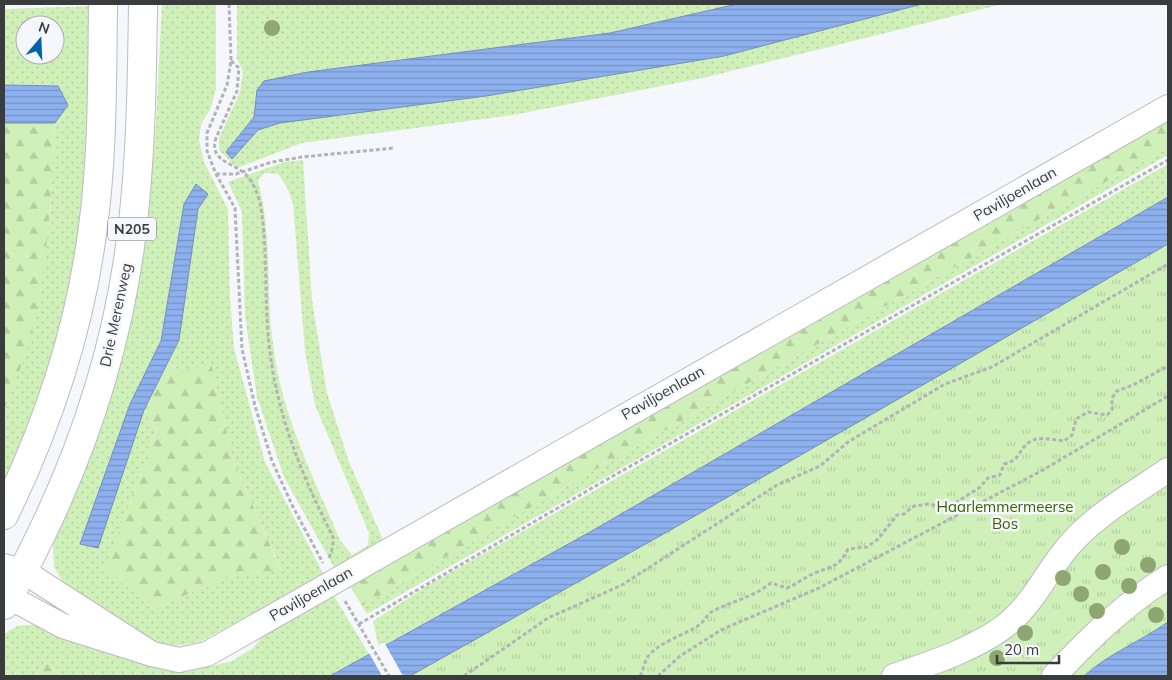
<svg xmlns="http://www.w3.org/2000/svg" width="1172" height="680" viewBox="0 0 1172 680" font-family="Mulish,sans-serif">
<defs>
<pattern id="grass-dots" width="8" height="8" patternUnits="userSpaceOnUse" patternTransform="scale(1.25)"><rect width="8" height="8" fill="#d0f0b9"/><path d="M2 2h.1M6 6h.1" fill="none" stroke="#b3cfa0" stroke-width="1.8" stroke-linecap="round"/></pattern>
<pattern id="forest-firs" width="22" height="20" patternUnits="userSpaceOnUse" patternTransform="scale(1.25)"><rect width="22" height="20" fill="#d0f0b9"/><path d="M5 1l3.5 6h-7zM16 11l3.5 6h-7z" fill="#b3cfa0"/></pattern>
<pattern id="park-tufts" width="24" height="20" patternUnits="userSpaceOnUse" patternTransform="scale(1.25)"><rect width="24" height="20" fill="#d0f0b9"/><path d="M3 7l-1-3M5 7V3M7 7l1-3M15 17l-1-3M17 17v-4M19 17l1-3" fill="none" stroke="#b3cfa0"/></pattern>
<pattern id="water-rules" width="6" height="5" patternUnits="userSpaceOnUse" patternTransform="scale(1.25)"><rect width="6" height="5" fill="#8db1ef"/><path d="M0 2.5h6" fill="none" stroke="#7491c3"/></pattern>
</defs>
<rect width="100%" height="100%" fill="#f6f7fc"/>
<g fill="url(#grass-dots)" fill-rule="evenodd">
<path d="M 162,4 L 216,4 L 216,89 L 210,110 L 201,124 L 199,140 L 204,162 L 228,209 L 230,298 L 234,348 L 265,462 L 324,575 L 200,642 L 175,646 L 143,639 L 64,584 L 54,567 L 53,545 L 90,453 L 131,310 L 149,205 L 156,122 ZM 208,194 L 198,209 L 179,340 L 168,362 L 182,373 L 211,363 L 233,460 L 281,569 L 226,578 L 153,609 L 106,568 L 156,430 L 144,410 L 80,544 L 130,404 L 161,341 L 184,204 Z"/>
<path d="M 237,4 L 737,4 L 610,33 L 308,72 L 264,81 L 257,91 L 254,117 L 226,152 L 232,158 L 258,130 L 280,123 L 486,96 L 724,56 L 922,4 L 1003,4 L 703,78 L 513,115 L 302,143 L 237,168 L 219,150 L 219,138 L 240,92 L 243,71 L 237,59 Z"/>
<path d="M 94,6 L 87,177 L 75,281 L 33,426 L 4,492 L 4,411 L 28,344 L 40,292 L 50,211 L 55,123 L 68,105 L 58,86 L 4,85 L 4,9 ZM 25,25 L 55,25 L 55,55 L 25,55 Z"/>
<path d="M 1168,147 L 1168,155 L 367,614 L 362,606 L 603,465 Z"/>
<path d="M 303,160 L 312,300 L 327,393 L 348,459 L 384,542 L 335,569 L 284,477 L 257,397 L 245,316 L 242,212 L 228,182 L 284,162 ZM 264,173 L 278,174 L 287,187 L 293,204 L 305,351 L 315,405 L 369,533 L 368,545 L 352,555 L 340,540 C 314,478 283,418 274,351 C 265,295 273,236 258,181 Z"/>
<path d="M 1168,164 L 1168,197 L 590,532 L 379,648 L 373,621 L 427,586 Z"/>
<path d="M 333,594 L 369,654 L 330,676 L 63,676 L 45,662 L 36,676 L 4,676 L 4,634 L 17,626 L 39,624 L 149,664 L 186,672 L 232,661 L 253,648 L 262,637 Z"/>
</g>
<g fill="url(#forest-firs)">
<path d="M 1168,117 L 1168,147 L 603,465 L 362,606 L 350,586 Z"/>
<path d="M 4,123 L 55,123 C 51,197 48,272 29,343 C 22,366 12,389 4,411 Z"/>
<path d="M 168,362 L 182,373 L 211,362 L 233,460 L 281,570 L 226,578 L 153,609 L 106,568 L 156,430 L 144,410 Z"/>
<path d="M 45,662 L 63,676 L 36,676 Z"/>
</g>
<path fill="url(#park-tufts)" d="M 1168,237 L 1168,676 L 393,676 Z"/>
<g fill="url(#water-rules)" stroke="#748eba">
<path d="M 737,4 L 922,4 L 724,56 L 486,96 L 280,123 L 258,130 L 232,159 L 226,152 L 254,117 L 257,90 L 264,81 L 308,72 L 610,33 Z"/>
<path d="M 4,85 L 58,86 L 68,105 L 55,123 L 4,123 Z"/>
<path d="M 196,184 L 208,194 L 198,209 L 179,340 L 144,410 L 98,548 L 80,544 L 130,404 L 161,341 L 184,204 Z"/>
<path d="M 1168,197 L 1168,244 L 667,532 L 410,676 L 330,676 L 590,532 Z"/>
<path d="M 1168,622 L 1168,676 L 1084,676 C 1108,654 1141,641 1168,622 Z"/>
</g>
<path fill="#f6f7fc" d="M 384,642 L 403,676 L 382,676 L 368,651 Z"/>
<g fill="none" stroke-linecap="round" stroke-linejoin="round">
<defs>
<g id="minor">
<path d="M 4,566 L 23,571 L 152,654 L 63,626 L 9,597 L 4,590"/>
<path d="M 152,654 L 179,660 L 207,654 L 1168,107"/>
<path d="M 894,676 C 930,664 983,646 1011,621 C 1037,598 1050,565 1074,540 C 1100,512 1136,492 1168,470"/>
<path d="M 1054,676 C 1089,639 1124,604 1168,577"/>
</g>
<g id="major">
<path d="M 4,515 C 47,427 79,331 92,234 C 103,158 102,81 103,4"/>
<path d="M 4,605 C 71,488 116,366 132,231 C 141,156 142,80 143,4"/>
</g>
</defs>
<use href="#minor" stroke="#bbbcc1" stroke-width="26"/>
<use href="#major" stroke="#bbbcc1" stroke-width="30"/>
<g stroke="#b2b3b6" stroke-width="3" stroke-dasharray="4 2.5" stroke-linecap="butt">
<path d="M 229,4 L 231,61 L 227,85 L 207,133 L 207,151 L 216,174 L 235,208 L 242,349 L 255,406 L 272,461 L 292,505 L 323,563"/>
<path d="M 231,61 L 239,68 L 237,91 L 216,138 C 209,159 229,162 243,172 C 253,180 259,196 261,208 C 268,253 264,299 269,344 C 276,413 302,476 333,537 L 333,546 L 329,558"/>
<path d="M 216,174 L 236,174 L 272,162 L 302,157 L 395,148"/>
<path d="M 345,601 L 389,676"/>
<path d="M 359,624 L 592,488 L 1168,160"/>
<path d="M 464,676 L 548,618 L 622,585 L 777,485 L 820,466 L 848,442 L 945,384 L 992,367 L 1168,264"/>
<path d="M 640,676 C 643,671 644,664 647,658 C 657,642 684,636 699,625 C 704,622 707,614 713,611 C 733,601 753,597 771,583 L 787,588 C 797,584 805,577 815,573 C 833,565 837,569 848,549 L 867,547 L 878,539 L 897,515 L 904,514 L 914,506 L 929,504 L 947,508 L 979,488 L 988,478 L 1000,475 L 1004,464 C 1021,460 1017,452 1028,443 C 1038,435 1053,440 1064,441 L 1072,435 L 1076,419 L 1088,412 L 1107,415 L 1112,410 L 1112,398 L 1117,391 L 1133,385 L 1168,366"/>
<path d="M 658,676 L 680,656 L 721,630 L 819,588 L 1043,470 L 1168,396"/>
</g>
<use href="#minor" stroke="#fff" stroke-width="24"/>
<use href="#major" stroke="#fff" stroke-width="28"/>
</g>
<g fill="#8ea671">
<circle cx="272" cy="28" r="8"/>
<circle cx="1122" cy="547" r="8"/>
<circle cx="1148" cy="565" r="8"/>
<circle cx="1103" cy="572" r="8"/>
<circle cx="1063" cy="578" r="8"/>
<circle cx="1129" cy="586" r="8"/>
<circle cx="1081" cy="594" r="8"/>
<circle cx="1097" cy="611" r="8"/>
<circle cx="1156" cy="615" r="8"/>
<circle cx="1025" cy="633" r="8"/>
<circle cx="997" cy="658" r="8"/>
</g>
<g text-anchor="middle" stroke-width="5" stroke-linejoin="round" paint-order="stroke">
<rect fill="#f6f7fc" stroke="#727376" stroke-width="1" x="108" y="217.5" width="48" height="23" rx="4"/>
<g font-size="14" font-weight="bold" fill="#3a3b3d">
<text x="132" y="234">N205</text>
</g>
<g font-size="15" fill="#3a3b3d" stroke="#f6f7fc">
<text transform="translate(1015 194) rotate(-30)" y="5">Paviljoenlaan</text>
<text transform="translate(116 315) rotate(-78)" y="5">Drie Merenweg</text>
<text transform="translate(663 393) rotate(-30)" y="5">Paviljoenlaan</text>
<text transform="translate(311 594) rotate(-30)" y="5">Paviljoenlaan</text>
</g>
<g font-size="15" fill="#386300" stroke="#f6f7fc">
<text x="1005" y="512">Haarlemmermeerse<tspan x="1005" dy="17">Bos</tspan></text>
</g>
</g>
<rect width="1172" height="680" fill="none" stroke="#3a3b3d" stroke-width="10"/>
<g transform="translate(40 40) rotate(19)"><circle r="24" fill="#f6f7fc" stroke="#abacb0"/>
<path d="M0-4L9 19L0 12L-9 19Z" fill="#0461ae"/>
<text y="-8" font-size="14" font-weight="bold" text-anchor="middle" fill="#3a3b3d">N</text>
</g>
<path d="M997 655v8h62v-8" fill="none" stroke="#3a3b3d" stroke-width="2.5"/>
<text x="1004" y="655" font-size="15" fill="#3a3b3d" stroke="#f6f7fc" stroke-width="4" paint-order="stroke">20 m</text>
</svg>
